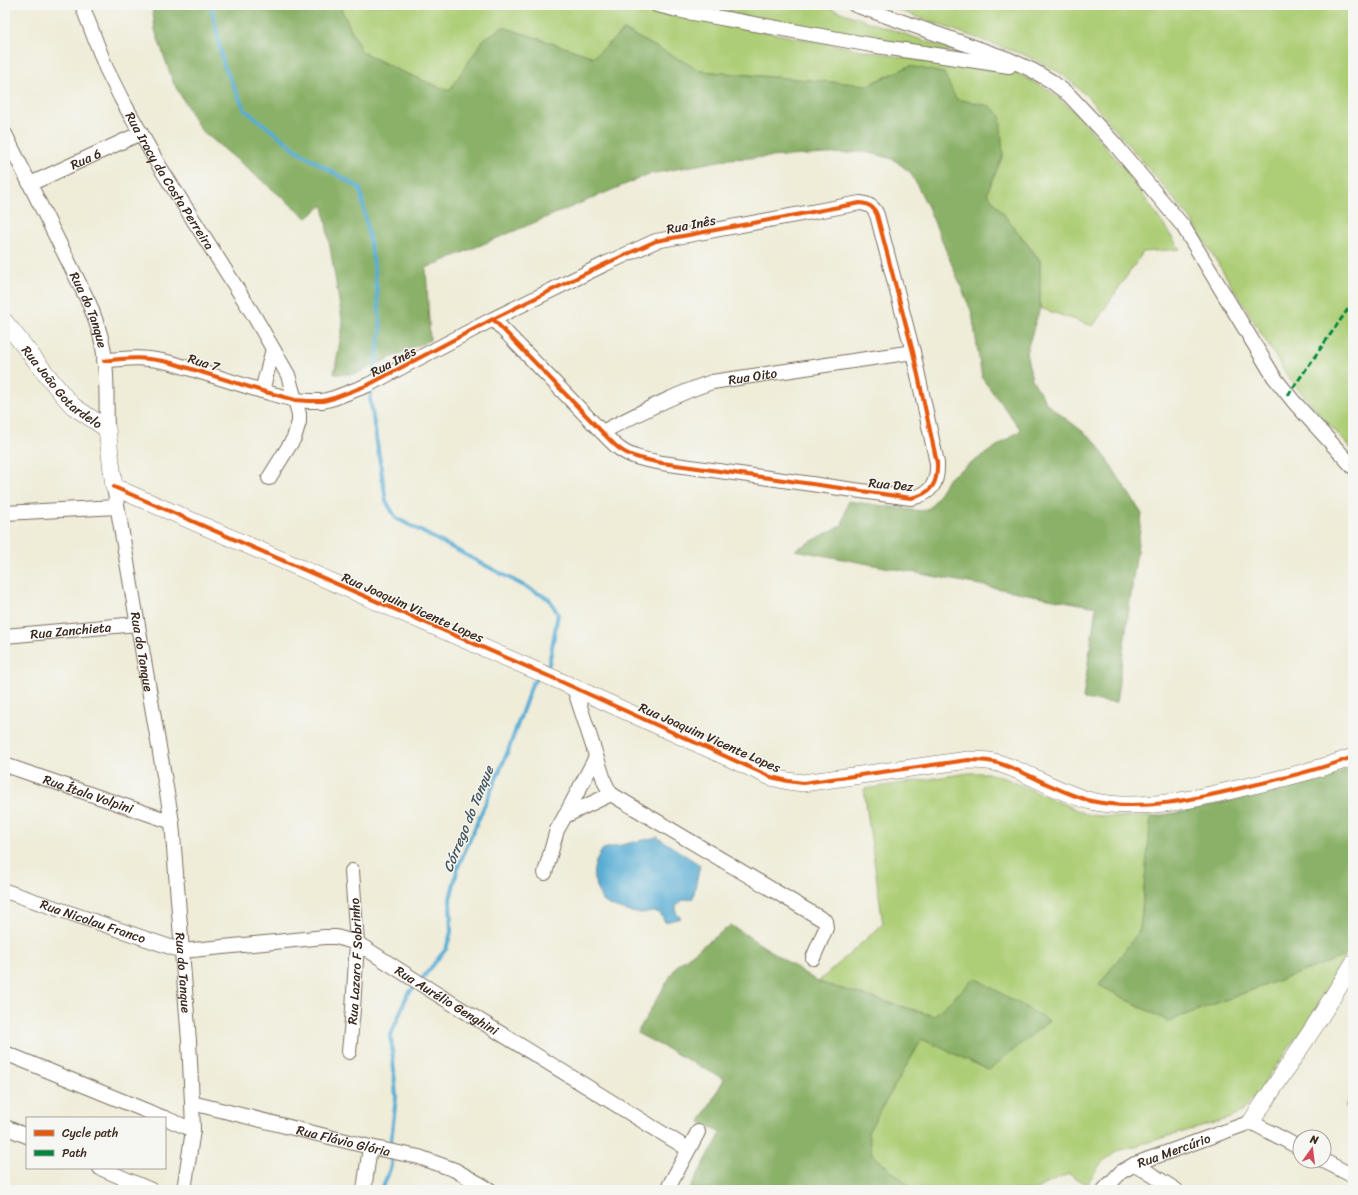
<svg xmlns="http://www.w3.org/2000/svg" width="1358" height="1195" viewBox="0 0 1358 1195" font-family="Sriracha,sans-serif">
<rect width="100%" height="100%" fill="#f6f6f2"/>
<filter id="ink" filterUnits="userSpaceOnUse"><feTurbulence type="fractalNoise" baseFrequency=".025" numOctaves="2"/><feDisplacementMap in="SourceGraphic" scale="8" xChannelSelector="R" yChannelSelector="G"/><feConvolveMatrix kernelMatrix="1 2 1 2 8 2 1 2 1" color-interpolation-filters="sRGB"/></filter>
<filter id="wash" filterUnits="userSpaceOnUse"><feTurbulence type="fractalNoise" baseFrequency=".012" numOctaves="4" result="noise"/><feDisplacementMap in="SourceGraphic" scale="16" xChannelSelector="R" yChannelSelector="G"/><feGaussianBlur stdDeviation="0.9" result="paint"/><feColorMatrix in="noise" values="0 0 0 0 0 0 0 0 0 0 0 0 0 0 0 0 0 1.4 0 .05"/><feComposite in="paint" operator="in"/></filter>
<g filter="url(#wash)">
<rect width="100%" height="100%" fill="#efecd8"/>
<g fill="#adce76" stroke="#747c4a">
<path d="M 339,5 L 627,5 L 646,10 L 911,59 L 1017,73 L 1049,90 L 1076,113 L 1124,168 L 1180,249 L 1143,252 L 1093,326 L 1040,308 L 1040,260 L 987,193 L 1003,155 L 990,106 L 955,99 L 910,66 L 868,85 L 701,71 L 624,30 L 594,57 L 503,27 L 484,39 L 449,91 L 400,71 L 362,52 Z"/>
<path d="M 688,5 L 820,5 L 963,54 L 866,41 Z"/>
<path d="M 884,5 L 1353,5 L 1353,451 L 1290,380 L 1190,218 L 1086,95 L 1059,72 L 1027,56 Z"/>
<path d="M 969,773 L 987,773 L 1007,779 L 1088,815 L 1117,817 L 1151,817 L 1140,930 L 1099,985 L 1168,1021 L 1345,956 L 1308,1022 L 1244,1110 L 1231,1118 L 1118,1151 L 1102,1162 L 1086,1185 L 1069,1174 L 1041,1186 L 1038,1190 L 914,1190 L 872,1154 L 868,1132 L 922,1039 L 989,1070 L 975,978 L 934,1016 L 818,982 L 883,924 L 864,789 Z"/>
<path d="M 1353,1091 L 1353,1112 L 1345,1107 Z"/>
</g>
<g fill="#8ab167" stroke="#626e42">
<path d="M 152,5 L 339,5 L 362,52 L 400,71 L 449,91 L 484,39 L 503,27 L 594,57 L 624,30 L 701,71 L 868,85 L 910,66 L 944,73 L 956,99 L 990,106 L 1000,115 L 1003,155 L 987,193 L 1040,261 L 1040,308 L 1026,353 L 1032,379 L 1047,404 L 1095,441 L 1142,514 L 1116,703 L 1083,699 L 1096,607 L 795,550 L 842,525 L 848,501 L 921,511 L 931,507 L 949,478 L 1021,430 L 982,378 L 972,313 L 928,207 L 911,173 L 893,159 L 866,152 L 729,159 L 650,174 L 426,268 L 430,340 L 355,374 L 334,374 L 343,325 L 323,205 L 307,218 L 200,129 L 173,82 L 155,30 Z"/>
<path d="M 1353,768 L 1353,944 L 1345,956 L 1168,1021 L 1099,985 L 1140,930 L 1151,817 L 1187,811 L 1235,800 Z"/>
<path d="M 731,925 L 818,982 L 934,1016 L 975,978 L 1049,1021 L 989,1070 L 922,1039 L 868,1132 L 872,1154 L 914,1190 L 689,1190 L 721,1133 L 700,1122 L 724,1079 L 637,1033 L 677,965 Z"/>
</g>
<path fill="#59add4" stroke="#4a6c79" d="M 657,837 L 700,865 L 693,898 L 683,900 L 676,906 L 676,913 L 681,918 L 665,922 L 660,913 C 653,911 647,913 639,913 C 631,913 609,907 603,901 C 600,898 598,889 596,884 C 590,874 596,858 603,849 Z"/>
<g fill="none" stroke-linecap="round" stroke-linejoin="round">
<g stroke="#59add4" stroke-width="4">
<path d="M 211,5 L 224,66 L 245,110 L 302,154 L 360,188 L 374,265 L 381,330 L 373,379"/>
<path d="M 371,388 L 370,398 L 386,501 L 396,518 L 549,599 L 558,614 L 549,664 L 544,670"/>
<path d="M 421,980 L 446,949 L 451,932 L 450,899 L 458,867 L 508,751 L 532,684 L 539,676"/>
<path d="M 382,1190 L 391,1166 L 391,1141 L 396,1097 L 391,1035 L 407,995 L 416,985"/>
</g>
</g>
</g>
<g filter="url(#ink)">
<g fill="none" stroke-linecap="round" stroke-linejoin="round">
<defs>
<g id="minor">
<path id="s1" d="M 82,5 L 106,68 L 121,98 L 158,164 L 253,314 L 288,375 L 299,414 L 299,422 L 294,438 L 269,478"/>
<path d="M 657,5 L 682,11 L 877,46 L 1009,66"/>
<path d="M 855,5 L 1008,59 L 1032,70 L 1051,81 L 1069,95 L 1113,142 L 1183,226 L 1274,377 L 1294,402 L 1353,467"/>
<path id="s2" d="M 5,134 L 89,303 C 94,316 99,328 102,342 C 108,368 106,402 107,429"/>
<path id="s3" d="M 30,184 L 141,133"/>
<path d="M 104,361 C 130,357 147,357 172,363 L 262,391 L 295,400 L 309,401 L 323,401 L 334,398 L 368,385 L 493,319 L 605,264 L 656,241 L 860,203 C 869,204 874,207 877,215 L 913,352 L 937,463 C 938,484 931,494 911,498 L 662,463 C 648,460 632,458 620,449 C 614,445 608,438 602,432 L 493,319"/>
<path d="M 262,391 L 273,349"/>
<path id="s4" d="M 602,432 C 638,414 673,395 712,382 L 913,352"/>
<path id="s5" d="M 114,487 L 172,822 L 189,1041 L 192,1103 L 193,1130 L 184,1190"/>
<path d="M 5,513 L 117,507"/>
<path id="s6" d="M 5,636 L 137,624"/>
<path d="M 574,688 L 605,783 L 611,794 L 825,921 L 826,928 L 813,958"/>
<path id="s7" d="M 5,765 L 172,822"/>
<path d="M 565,816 L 596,757"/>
<path d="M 545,873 L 557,830 L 565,816 L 611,794"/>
<path id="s8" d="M 5,891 L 182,951 L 325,937 L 336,937 L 357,943 L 432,991 L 688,1149"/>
<path id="s9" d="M 349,1052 L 353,1009 L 357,943 L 352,871"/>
<path d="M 5,1053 L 164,1118"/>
<path id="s10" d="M 192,1103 L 370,1147 L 419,1157 L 455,1170 L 490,1190"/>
<path d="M 165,1118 L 193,1130"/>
<path d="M 5,1127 L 27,1136"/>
<path d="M 1324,1161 L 1353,1176"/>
<path d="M 1135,1164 L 1176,1190"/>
<path d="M 100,1168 L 151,1190"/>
<path d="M 364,1190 L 370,1147"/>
<path d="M 667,1190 L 698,1132"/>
<path id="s11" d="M 1104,1190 L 1121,1172 L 1135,1164 L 1251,1122 L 1300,1148"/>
</g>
<g id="tertiary">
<path id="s12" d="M 5,322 L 63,395 L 73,406 L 107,429 L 114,487 L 553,678 L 771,777 L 788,781 L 803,783 L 968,760 C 978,760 989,760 998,763 C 1030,773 1059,793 1091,801 C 1141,812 1196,799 1245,787 C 1281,779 1318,770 1353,757"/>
<path d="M 1251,1122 L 1314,1027 L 1353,964"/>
</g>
</defs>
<use href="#minor" stroke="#7a6e5f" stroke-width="16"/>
<use href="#tertiary" stroke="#7a6e5f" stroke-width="18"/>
<use href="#minor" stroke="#fff" stroke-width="14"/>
<use href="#tertiary" stroke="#fff" stroke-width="17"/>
<path stroke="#00873e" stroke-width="3" stroke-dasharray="6 3" stroke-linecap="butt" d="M 1288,395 L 1353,302"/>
<defs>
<g id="cycleway">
<path d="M 104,361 C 130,357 147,357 172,363 L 262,391 L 295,400 L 309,401 L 323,401 L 334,398 L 368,385 L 493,319 L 605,264 L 656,241 L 860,203 C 869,204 874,207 877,215 L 913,352 L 937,463 C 938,484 931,494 911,498 L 662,463 C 648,460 632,458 620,449 C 614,445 608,438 602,432 L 493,319"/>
<path d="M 114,487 L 553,678 L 771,777 L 788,781 L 803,783 L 968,760 C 978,760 989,760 998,763 C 1030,773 1059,793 1091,801 C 1141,812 1196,799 1245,787 C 1281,779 1318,770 1353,757"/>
</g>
</defs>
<use href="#cycleway" stroke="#f6f6f2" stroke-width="6"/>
<use href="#cycleway" stroke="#e8590c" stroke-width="4"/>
</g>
</g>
<g text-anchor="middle" stroke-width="3" stroke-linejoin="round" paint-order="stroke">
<g font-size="13" fill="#3b2a1e" stroke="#f6f6f2">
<text dy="5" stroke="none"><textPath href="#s3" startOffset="61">Rua 6</textPath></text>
<text dy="5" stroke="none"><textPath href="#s1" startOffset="197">Rua Iracy da Costa Perreira</textPath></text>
<text transform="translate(691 224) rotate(-11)" y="5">Rua Inês</text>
<text dy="5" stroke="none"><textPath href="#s2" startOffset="195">Rua do Tanque</textPath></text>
<text transform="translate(393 361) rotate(-28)" y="5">Rua Inês</text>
<text transform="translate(204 362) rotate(17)" y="5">Rua 7</text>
<text dy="5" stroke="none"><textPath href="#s4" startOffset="162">Rua Oito</textPath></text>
<text dy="5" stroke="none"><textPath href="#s12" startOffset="87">Rua João Gotardelo</textPath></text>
<text transform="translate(891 484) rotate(5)" y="5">Rua Dez</text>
<text transform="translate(413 607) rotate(24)" y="5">Rua Joaquim Vicente Lopes</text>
<text dy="5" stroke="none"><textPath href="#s6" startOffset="66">Rua Zanchieta</textPath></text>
<text dy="5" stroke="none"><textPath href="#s5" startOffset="167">Rua do Tanque</textPath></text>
<text transform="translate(710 737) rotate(24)" y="5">Rua Joaquim Vicente Lopes</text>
<text dy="5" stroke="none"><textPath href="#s7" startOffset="88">Rua Ítala Volpini</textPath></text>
<text dy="5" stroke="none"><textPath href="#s8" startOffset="93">Rua Nicolau Franco</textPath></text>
<text dy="5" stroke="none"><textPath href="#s9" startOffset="91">Rua Lazaro F Sobrinho</textPath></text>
<text dy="5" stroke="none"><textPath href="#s5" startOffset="491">Rua do Tanque</textPath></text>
<text dy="5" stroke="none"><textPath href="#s8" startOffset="470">Rua Aurélio Genghini</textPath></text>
<text dy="5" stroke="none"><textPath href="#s10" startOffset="156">Rua Flávio Glória</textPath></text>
<text dy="5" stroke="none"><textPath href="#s11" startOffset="82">Rua Mercúrio</textPath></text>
</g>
<g font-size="14" font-style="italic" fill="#46585e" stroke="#f6f6f2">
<text transform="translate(468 819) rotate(-68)" y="5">Córrego do Tanque</text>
</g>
</g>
<rect width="1358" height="1195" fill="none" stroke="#f6f6f2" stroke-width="20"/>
<rect x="26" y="1117" width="140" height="52" fill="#f6f6f2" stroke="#aba49d"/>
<rect x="34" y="1130" width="20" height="6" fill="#e8590c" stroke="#aba49d"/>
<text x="62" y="1137" font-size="12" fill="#3b2a1e">Cycle path</text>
<rect x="34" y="1150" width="20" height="6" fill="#00873e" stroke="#aba49d"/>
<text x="62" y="1157" font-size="12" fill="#3b2a1e">Path</text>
<g transform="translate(1312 1149) rotate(14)"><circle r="19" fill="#f6f6f2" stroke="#aba49d"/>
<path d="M0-3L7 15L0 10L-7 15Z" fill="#d1495b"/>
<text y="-6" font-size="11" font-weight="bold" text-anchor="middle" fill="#3b2a1e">N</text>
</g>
</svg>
